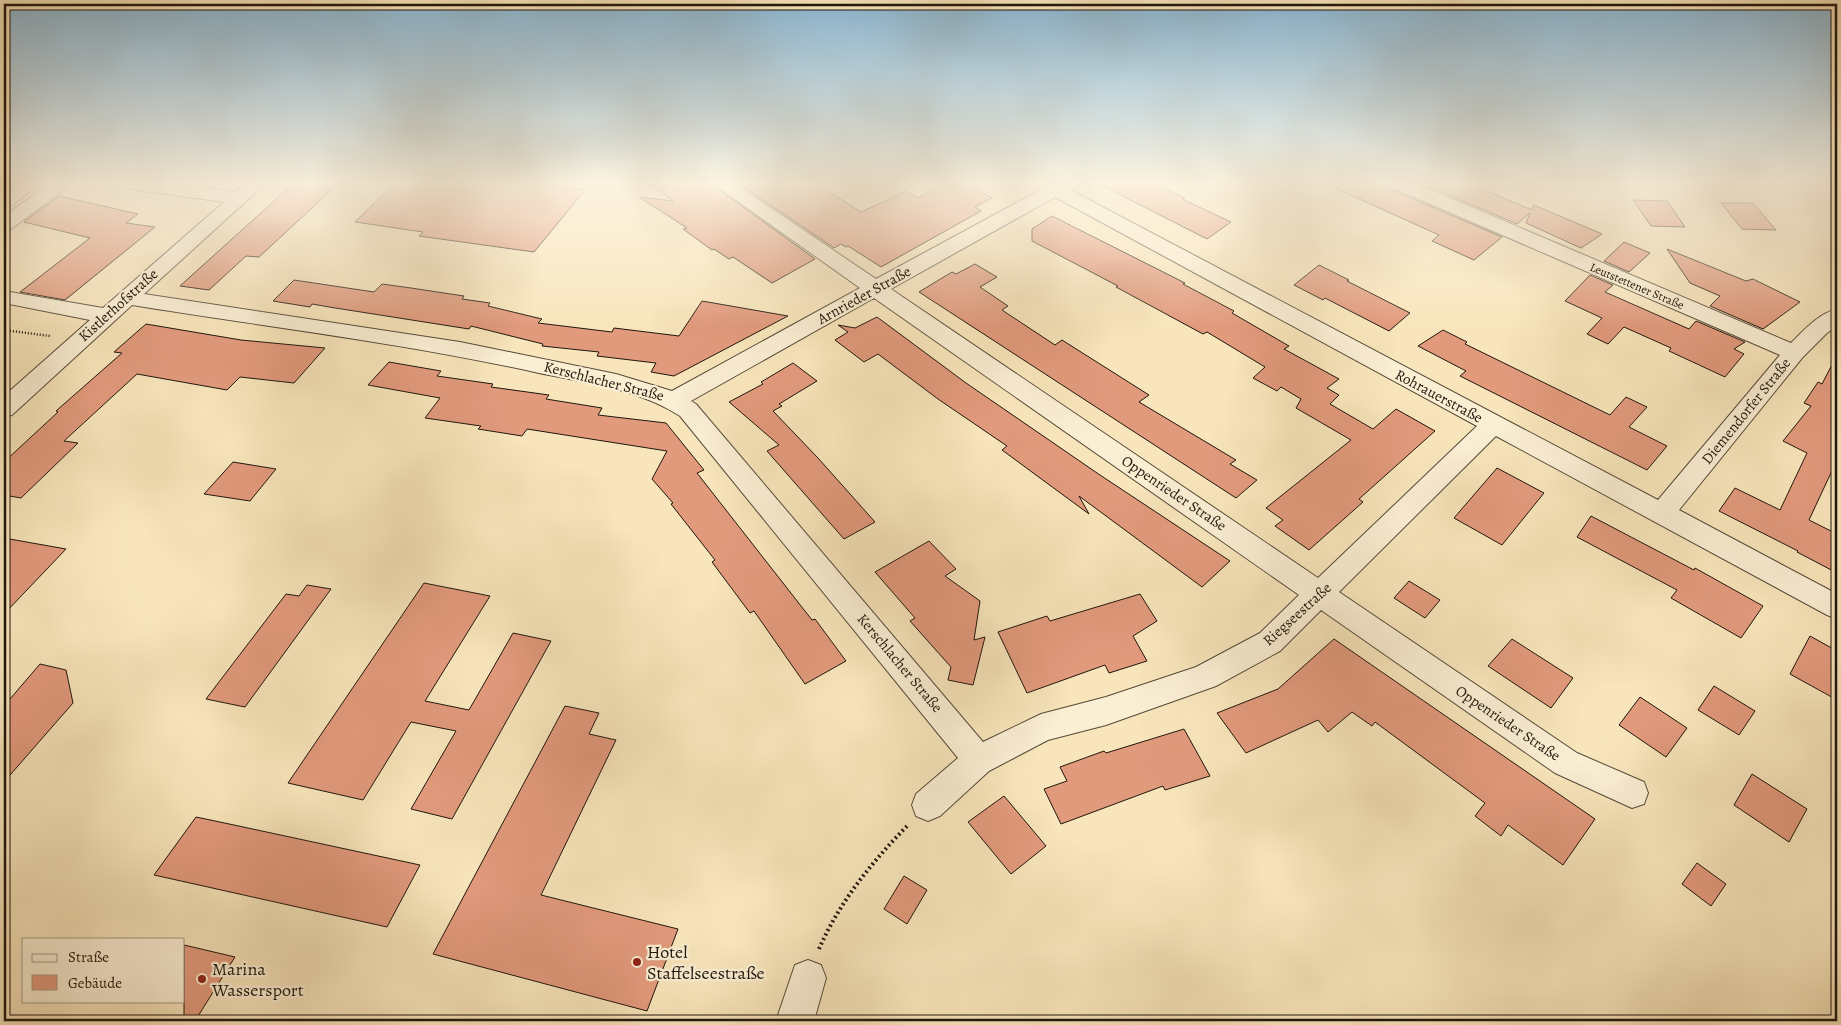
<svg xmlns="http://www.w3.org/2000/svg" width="1841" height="1025" viewBox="0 0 1841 1025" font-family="Alegreya,serif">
<rect width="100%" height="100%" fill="#f8e5bb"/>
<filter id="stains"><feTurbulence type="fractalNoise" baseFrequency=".004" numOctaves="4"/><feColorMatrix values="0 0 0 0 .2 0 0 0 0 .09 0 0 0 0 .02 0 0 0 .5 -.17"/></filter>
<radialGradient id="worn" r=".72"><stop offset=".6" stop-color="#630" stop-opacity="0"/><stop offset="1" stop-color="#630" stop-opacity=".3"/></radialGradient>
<g fill="#e29a7d" stroke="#1f160c">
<path d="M 294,183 L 339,183 L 259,257 L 246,256 L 209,290 L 180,286 Z"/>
<path d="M 395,183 L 535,183 L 585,190 L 534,252 L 419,236 L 423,232 L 355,222 Z"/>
<path d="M 649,183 L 710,183 L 815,259 L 772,283 L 733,257 L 729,259 L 714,249 L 712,250 L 683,229 L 687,228 L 639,197 L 673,201 Z"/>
<path d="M 738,183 L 815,183 L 861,212 L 906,191 L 918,198 L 947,183 L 967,183 L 992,198 L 975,207 L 981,211 L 881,267 L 848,246 L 846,247 L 841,244 L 834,248 Z"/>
<path d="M 1097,183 L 1155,183 L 1185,198 L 1182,199 L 1231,222 L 1207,239 Z"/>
<path d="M 1324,183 L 1387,183 L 1390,189 L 1502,237 L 1474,260 L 1432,241 L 1439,235 Z"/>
<path d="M 1421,183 L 1468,183 L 1532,210 L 1534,205 L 1602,234 L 1581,248 L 1526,223 L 1530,213 L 1517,224 Z"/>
<path d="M 59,196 L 138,214 L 126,223 L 155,227 L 65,300 L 20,292 L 90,238 L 24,222 Z"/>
<path d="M 1633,200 L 1667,201 L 1685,227 L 1651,226 Z"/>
<path d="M 1721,203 L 1753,203 L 1776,230 L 1742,229 Z"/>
<path d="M 1052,216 L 1185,283 L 1183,284 L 1234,311 L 1232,313 L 1289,346 L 1284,349 L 1339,379 L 1327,388 L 1339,395 L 1330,404 L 1373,429 L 1396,409 L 1435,431 L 1359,499 L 1363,502 L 1309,550 L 1275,526 L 1283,520 L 1266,508 L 1351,440 L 1296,408 L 1301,399 L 1281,387 L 1277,391 L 1253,378 L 1265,367 L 1207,332 L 1203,334 L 1116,287 L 1118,286 L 1032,241 L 1032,229 Z"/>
<path d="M 1624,242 L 1650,253 L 1629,272 L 1604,261 Z"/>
<path d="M 1667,249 L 1746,281 L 1753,279 L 1800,302 L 1763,329 L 1710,306 L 1720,296 L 1690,283 Z"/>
<path d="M 975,264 L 997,277 L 980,287 L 1008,306 L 1002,310 L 1055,345 L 1062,340 L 1149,395 L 1139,402 L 1236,460 L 1230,464 L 1257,480 L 1236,498 L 919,292 L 952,272 L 956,274 Z"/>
<path d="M 1319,265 L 1349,280 L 1347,281 L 1410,313 L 1389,331 L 1325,298 L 1323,300 L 1294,285 Z"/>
<path d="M 1590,275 L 1613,285 L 1605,292 L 1689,329 L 1696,321 L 1745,342 L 1734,349 L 1744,354 L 1725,377 L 1669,351 L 1671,348 L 1624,327 L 1608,344 L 1587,334 L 1602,318 L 1565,301 Z"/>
<path d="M 294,280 L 374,292 L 382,284 L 411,288 L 464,296 L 462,299 L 490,303 L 488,306 L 542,319 L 538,323 L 612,332 L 614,328 L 679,336 L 702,301 L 788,316 L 674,376 L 651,372 L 656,363 L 597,356 L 599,352 L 542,346 L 543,344 L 471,326 L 469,329 L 329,307 L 312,304 L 310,307 L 273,301 Z"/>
<path d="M 877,317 L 966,383 L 1100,475 L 1230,561 L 1202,587 L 1079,496 L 1089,514 L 1002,450 L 1007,446 L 938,399 L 878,354 L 864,362 L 835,340 L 848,332 L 838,325 L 855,328 Z"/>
<path d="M 146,324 L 241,340 L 325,348 L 294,383 L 240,377 L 227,390 L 137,374 L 64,441 L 78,443 L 21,498 L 4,495 L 4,462 L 58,412 L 56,411 L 122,353 L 114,352 Z"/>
<path d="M 1443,330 L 1467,342 L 1465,344 L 1610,415 L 1626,397 L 1647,407 L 1629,427 L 1667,446 L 1647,470 L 1460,376 L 1466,371 L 1418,346 Z"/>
<path d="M 1837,355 L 1837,460 L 1809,520 L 1837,534 L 1837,573 L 1797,552 L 1798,551 L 1719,511 L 1735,488 L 1780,510 L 1807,453 L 1783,441 L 1811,406 L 1804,403 L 1818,382 L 1822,384 Z"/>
<path d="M 389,362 L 441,371 L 437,376 L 493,384 L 491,387 L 549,395 L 546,399 L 602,408 L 598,415 L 666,423 L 704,470 L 697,473 L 812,620 L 815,619 L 846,661 L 805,684 L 754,611 L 750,613 L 712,562 L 715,560 L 671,504 L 673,503 L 652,479 L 667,451 L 527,429 L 522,436 L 478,429 L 481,426 L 425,418 L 440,398 L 368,385 Z"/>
<path d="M 793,363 L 817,381 L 779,404 L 782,406 L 773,411 L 818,458 L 875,522 L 844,539 L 767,451 L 779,445 L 729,402 L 763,384 L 761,382 Z"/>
<path d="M 233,462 L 276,469 L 250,501 L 204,494 Z"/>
<path d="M 1497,468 L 1544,493 L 1502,545 L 1454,518 Z"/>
<path d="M 1591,516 L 1694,570 L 1695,568 L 1763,606 L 1741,638 L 1671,598 L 1677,590 L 1577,537 Z"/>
<path d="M 4,538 L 66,549 L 4,614 Z"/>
<path d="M 929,541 L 956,569 L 945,576 L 980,601 L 974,640 L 985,637 L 973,685 L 948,680 L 951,667 L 910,621 L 915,618 L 875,572 Z"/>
<path d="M 1409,581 L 1440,600 L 1425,618 L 1394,598 Z"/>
<path d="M 424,583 L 490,596 L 425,701 L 469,710 L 513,633 L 551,641 L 452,819 L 411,809 L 456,731 L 411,722 L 363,800 L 288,783 Z"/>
<path d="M 307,585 L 331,589 L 245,707 L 206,699 L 286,594 L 299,596 Z"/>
<path d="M 1140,594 L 1157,621 L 1133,636 L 1147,661 L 1109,673 L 1105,665 L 1027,693 L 998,632 L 1047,616 L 1050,621 Z"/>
<path d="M 1810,636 L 1837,651 L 1837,700 L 1790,674 Z"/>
<path d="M 1334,639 L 1595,819 L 1563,865 L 1508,825 L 1501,836 L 1475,816 L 1485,803 L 1375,722 L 1372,726 L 1352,712 L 1328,732 L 1318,720 L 1246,753 L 1217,713 L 1278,689 Z"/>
<path d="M 1512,639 L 1573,678 L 1551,708 L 1488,666 Z"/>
<path d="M 40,664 L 66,670 L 73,703 L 4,782 L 4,706 Z"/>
<path d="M 1714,686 L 1755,711 L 1739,735 L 1698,710 Z"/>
<path d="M 1640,697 L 1687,728 L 1666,757 L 1619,725 Z"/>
<path d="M 565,706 L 599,713 L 589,734 L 616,740 L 541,895 L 678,929 L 647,1011 L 433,954 Z"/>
<path d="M 1184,729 L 1210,776 L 1165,790 L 1163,786 L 1061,824 L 1044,789 L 1067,781 L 1060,767 L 1104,751 L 1106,753 Z"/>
<path d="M 1752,774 L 1807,809 L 1789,842 L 1734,805 Z"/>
<path d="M 1004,796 L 1046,846 L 1011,874 L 968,822 Z"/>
<path d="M 196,817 L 234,825 L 420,865 L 387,927 L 154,875 Z"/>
<path d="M 1697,863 L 1726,884 L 1711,906 L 1682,884 Z"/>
<path d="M 904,876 L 927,890 L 907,924 L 884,909 Z"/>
<path d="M 184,945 L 235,957 L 195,1021 L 184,1021 Z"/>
</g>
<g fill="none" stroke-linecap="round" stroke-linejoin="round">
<defs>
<g id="minor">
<path d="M 19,183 L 41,183 L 11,206 L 4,208 L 4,194 Z"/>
<path d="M 51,183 L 73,183 L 11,229 L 4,231 L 4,216 Z"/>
<path d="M 121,183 L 175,183 L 236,192 L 245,183 L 266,183 L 144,294 L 460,342 L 616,374 L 672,391 L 860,288 L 712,183 L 734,183 L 876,279 L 1040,190 L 1033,183 L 1057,183 L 1658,500 L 1780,355 L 1391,187 L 1389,183 L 1415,183 L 1791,343 C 1804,330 1818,314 1837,309 L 1837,326 L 1827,333 L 1802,358 L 1679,510 L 1837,594 L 1837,619 L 1827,615 L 1496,436 L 1339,592 L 1577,753 L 1644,782 L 1648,793 L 1644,804 L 1632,808 L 1555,773 L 1321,610 L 1280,651 L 1216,686 L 1106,725 L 1048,740 L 989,771 L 940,816 L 928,821 L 916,816 L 912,805 L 916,794 L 958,758 L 680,416 C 638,389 587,383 539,373 C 405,343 268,327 132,305 L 12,415 L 4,417 L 4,396 L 90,320 L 4,303 L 4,291 L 103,308 L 224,202 L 130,189 L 123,187 ZM 1055,197 L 1477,426 L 1318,578 L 891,289 ZM 874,298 L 1299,595 L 1260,633 L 1196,667 L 1106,697 L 1041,714 L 983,742 L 696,404 L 691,401 Z"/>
<path d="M 808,960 L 821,965 L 826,978 L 814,1021 L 776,1021 L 795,965 Z"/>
</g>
</defs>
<use href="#minor" stroke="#554a38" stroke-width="2"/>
<path stroke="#1f160c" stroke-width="2.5" stroke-dasharray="1 2" stroke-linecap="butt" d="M 4,330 L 50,336"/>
<path stroke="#1f160c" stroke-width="4" stroke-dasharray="2 3" stroke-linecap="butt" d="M 819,949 C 840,901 872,862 908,825"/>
<use href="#minor" fill="#faeed3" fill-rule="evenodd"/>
</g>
<linearGradient id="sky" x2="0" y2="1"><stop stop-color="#8bb8d5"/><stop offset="0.56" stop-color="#fcf3e0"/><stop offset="1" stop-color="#fcf3e0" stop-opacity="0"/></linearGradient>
<rect width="1841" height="327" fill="url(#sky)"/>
<g fill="#8f2418" stroke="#faeed3" stroke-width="2">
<circle cx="637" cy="962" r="5"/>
<circle cx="202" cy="979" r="5"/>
</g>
<g text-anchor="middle" stroke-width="4.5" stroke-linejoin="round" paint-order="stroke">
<g font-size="12" fill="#1f160c" stroke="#faeed3">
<text transform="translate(1637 286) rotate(23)" y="4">Leutstettener Straße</text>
</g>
<g font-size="15" fill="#1f160c" stroke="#faeed3">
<text transform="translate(864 295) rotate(-29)" y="5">Arnrieder Straße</text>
<text transform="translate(118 305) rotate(-42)" y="5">Kistlerhofstraße</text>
<text transform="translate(604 381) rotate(14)" y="5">Kerschlacher Straße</text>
<text transform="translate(1439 396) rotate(28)" y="5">Rohrauerstraße</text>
<text transform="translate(1746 411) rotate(-51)" y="5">Diemendorfer Straße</text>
<text transform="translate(1174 493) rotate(34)" y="5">Oppenrieder Straße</text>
<text transform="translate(1297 614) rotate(-42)" y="5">Riegseestraße</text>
<text transform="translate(900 663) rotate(50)" y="5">Kerschlacher Straße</text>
<text transform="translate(1508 723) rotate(34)" y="5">Oppenrieder Straße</text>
</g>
<g font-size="18" fill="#1f160c" stroke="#faeed3" text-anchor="start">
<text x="647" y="958">Hotel<tspan x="647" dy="21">Staffelseestraße</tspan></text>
<text x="212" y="975">Marina<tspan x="212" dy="21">Wassersport</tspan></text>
</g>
</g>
<rect width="1841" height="1025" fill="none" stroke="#f8e5bb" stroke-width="20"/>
<rect x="5" y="5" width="1831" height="1015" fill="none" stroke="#1f160c" stroke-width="2.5"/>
<rect x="10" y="10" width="1821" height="1005" fill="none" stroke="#1f160c"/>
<rect x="22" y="938" width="162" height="65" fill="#faeed3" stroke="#a29883"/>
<rect x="32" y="954" width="25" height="8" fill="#faeed3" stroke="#a29883"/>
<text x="68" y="962" font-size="15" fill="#1f160c">Straße</text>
<rect x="32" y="975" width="25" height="15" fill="#e29a7d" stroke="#a29883"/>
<text x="68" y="988" font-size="15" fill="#1f160c">Gebäude</text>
<rect width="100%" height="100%" filter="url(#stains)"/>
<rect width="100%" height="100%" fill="url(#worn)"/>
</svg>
